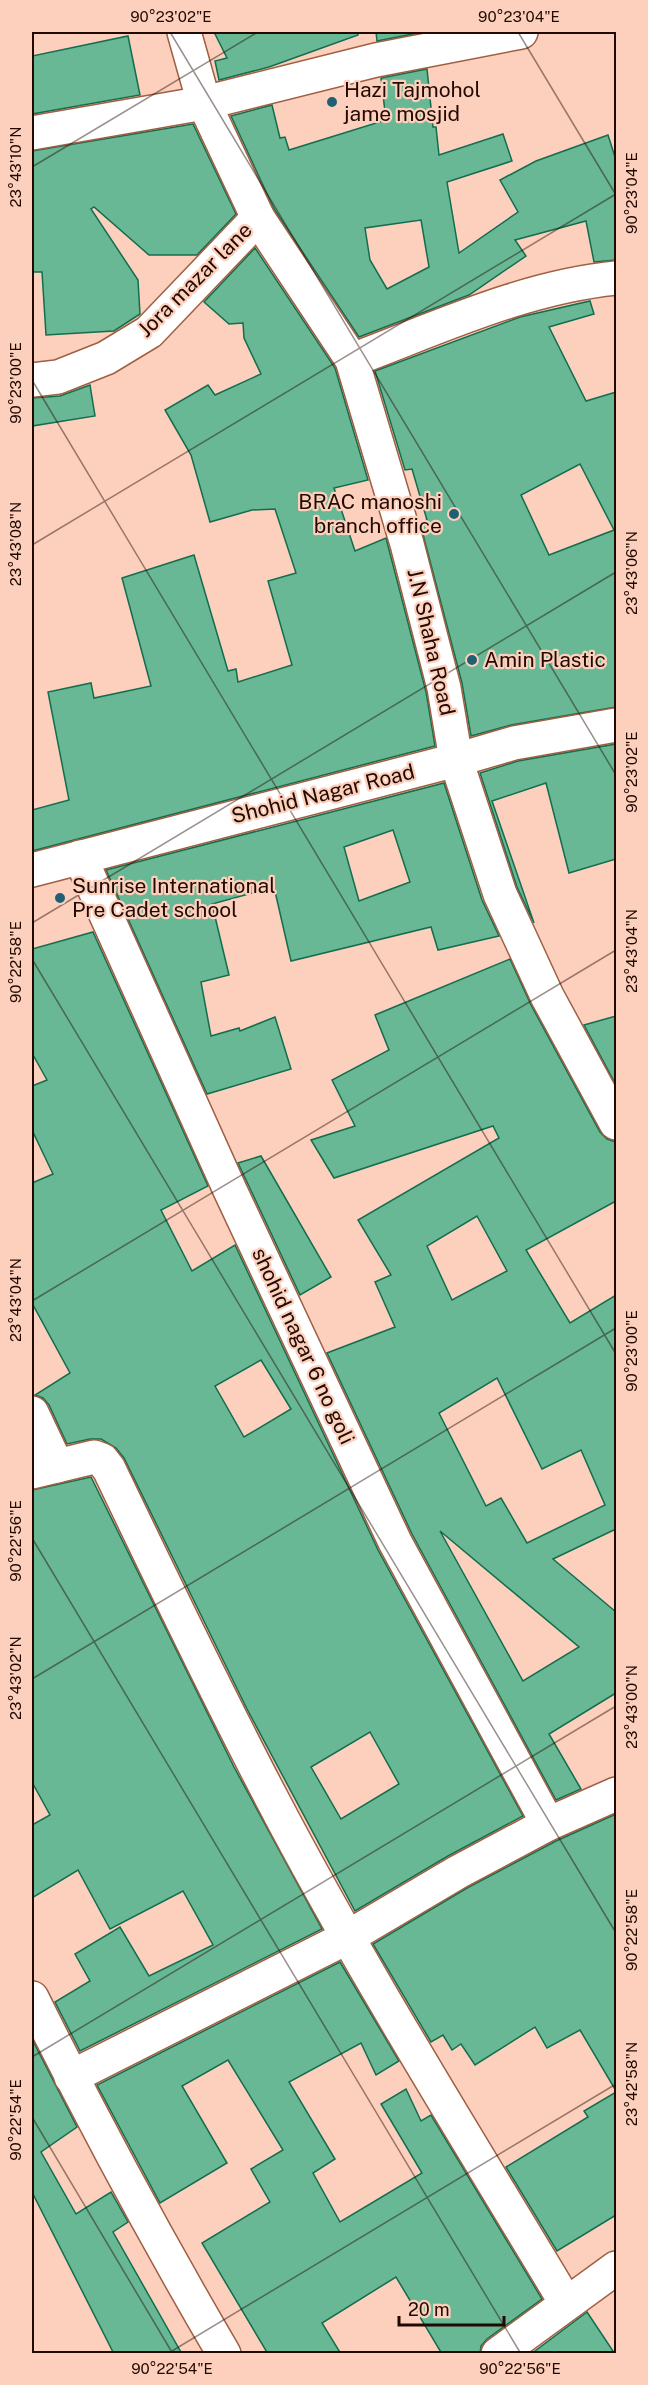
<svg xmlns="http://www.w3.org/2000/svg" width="648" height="2385" viewBox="0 0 648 2385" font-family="'Public Sans',sans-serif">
<rect width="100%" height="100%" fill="#fcd0bd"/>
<g fill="#68b795" stroke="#136d4e" stroke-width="1.5" fill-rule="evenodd">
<path d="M 214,32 L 358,32 L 358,35 L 269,67 L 219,80 L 215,61 L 227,58 Z"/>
<path d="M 376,32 L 423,32 L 377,41 Z"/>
<path d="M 128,36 L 140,95 L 32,114 L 32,56 Z"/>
<path d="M 427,69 L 433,127 L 436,127 L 439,155 L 503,134 L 512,161 L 447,182 L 459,253 L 518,212 L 500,180 L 536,161 L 608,135 L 616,160 L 616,260 L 594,262 L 586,221 L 515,240 L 526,256 L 469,295 L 359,337 L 274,209 L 231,116 L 272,105 L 280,138 L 285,137 L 289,150 L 386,120 L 381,78 ZM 421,220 L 429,267 L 387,289 L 370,260 L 365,228 Z"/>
<path d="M 193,124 L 236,214 L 197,255 L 149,255 L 94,207 L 91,209 L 138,280 L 140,314 L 114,331 L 46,335 L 42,272 L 33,272 L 32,151 Z"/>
<path d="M 255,248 L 335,368 L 368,480 L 334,488 L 355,551 L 386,538 L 426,692 L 435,746 L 32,851 L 32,810 L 69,800 L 48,692 L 91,683 L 94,698 L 151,686 L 122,578 L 194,555 L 228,671 L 236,669 L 238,682 L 292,665 L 268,581 L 296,573 L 275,509 L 252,510 L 210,522 L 191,455 L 165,410 L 208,385 L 215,395 L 261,374 L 244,338 L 243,323 L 229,324 L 204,302 Z"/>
<path d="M 590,301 L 594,314 L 549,327 L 586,401 L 616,392 L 616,707 L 511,725 L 471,736 L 462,683 L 420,523 L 427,520 L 412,469 L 405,470 L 375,371 L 520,317 ZM 580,464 L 614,530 L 549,555 L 521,495 Z"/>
<path d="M 90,385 L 95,416 L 32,426 L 32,398 L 60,396 Z"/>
<path d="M 616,744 L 616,859 L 569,873 L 546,783 L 492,801 L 534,923 L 517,887 L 480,773 L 518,761 Z"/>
<path d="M 444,783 L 482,900 L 499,936 L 438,950 L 431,927 L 291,961 L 274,887 L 212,904 L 229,975 L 201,982 L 211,1036 L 239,1028 L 240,1031 L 275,1017 L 291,1069 L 207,1094 L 106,870 ZM 393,830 L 410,882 L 359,901 L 344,847 Z"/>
<path d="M 93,932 L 208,1186 L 161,1210 L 192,1271 L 235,1245 L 378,1550 L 523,1816 L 448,1856 L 355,1911 L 247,1709 L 124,1458 L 116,1448 L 101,1439 L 90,1439 L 67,1444 L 49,1405 L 43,1398 L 35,1395 L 70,1373 L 32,1303 L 32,1183 L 53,1174 L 32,1130 L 32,1086 L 47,1080 L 32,1053 L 32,949 ZM 261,1360 L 291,1409 L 244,1437 L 215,1386 ZM 370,1732 L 399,1784 L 341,1819 L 311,1767 Z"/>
<path d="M 510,959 L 531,1005 L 600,1132 L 607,1139 L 616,1142 L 616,1201 L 526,1250 L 570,1323 L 616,1295 L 616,1529 L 553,1559 L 616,1612 L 616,1693 L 549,1734 L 581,1789 L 556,1800 L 412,1534 L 327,1353 L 395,1327 L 375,1282 L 391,1275 L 358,1220 L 499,1138 L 493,1126 L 334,1178 L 311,1140 L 355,1126 L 332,1080 L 389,1050 L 375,1015 ZM 477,1216 L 507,1271 L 452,1300 L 427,1246 ZM 497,1378 L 542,1469 L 581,1450 L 605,1505 L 527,1543 L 501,1498 L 486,1506 L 439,1413 ZM 440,1531 L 579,1647 L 523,1681 Z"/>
<path d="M 616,1016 L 616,1085 L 584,1025 Z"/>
<path d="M 261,1156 L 331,1277 L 300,1295 L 238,1163 Z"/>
<path d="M 91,1477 L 234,1767 L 322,1929 L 80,2051 L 55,2002 L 90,1981 L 75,1954 L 120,1927 L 149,1976 L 213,1945 L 183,1891 L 110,1929 L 78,1870 L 32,1898 L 32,1825 L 50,1815 L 32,1782 L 32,1490 Z"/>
<path d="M 616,1814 L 616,2091 L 580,2030 L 547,2048 L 535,2027 L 475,2065 L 461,2044 L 452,2050 L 443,2035 L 431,2042 L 373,1944 L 467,1888 L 556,1841 Z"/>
<path d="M 340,1962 L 399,2061 L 376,2075 L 361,2043 L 289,2082 L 335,2159 L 313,2173 L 340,2222 L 422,2173 L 381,2104 L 406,2089 L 421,2121 L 431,2115 L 542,2299 L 487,2339 L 481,2346 L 480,2354 L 442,2354 L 396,2277 L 322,2323 L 341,2354 L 268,2354 L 202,2243 L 270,2202 L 251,2169 L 283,2150 L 228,2060 L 182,2086 L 227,2163 L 160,2203 L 97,2085 Z"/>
<path d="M 32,2039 L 77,2127 L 41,2152 L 76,2214 L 111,2192 L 128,2222 L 113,2232 L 182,2354 L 114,2354 L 32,2192 Z"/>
<path d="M 616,2092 L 616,2215 L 557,2251 L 506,2167 L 588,2117 L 584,2111 Z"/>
<path d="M 587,2312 L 615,2354 L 531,2354 Z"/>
</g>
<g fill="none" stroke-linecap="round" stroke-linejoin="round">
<defs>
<g id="minor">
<path d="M 184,32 L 204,103 L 258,218 L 352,360 L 407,544 L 444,688 L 456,760 L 500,894 L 547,996 L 616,1123"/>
<path d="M 32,133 L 204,103 L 376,60 L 521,32"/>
<path d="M 352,360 C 438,328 524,287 616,278"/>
<path d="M 32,380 L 58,377 L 106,358 L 149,332 L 258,218"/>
<path d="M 80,857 L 229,1188 L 395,1542 L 548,1824"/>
<path d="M 32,870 L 456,760 L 514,743 L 616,725"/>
<path d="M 32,1413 L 57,1466"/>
<path d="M 32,1472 L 94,1457 L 102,1460 L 109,1469 C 162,1580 215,1690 272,1799 C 362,1971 466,2136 566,2303"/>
<path d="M 32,1998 C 92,2119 156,2238 224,2354"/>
<path d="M 71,2077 L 348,1937 L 458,1872 L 548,1824 L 616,1794"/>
<path d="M 498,2354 L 616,2268"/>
</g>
</defs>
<use href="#minor" stroke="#a05f42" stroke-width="36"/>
<use href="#minor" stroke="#fff" stroke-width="33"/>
</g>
<path fill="none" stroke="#220901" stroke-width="1.5" stroke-opacity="0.45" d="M 170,32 L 616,775M 518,32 L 616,195M 32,167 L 258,32M 32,380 L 616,1354M 32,545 L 616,194M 32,923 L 616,572M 32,959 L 616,1933M 32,1301 L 616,950M 32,1538 L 521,2354M 32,1679 L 616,1328M 32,2057 L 616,1706M 32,2117 L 173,2354M 167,2354 L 616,2084"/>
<g fill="#206075" stroke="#fcd0bd" stroke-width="2">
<circle cx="332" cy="102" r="6"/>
<circle cx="454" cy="514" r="6"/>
<circle cx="472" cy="660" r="6"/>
<circle cx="60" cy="898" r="6"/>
</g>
<g text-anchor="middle" stroke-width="4.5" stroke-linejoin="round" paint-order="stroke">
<g font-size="21" fill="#220901" stroke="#fcd0bd" text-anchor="start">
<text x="344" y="97">Hazi Tajmohol<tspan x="344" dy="24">jame mosjid</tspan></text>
<text x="442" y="509" text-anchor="end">BRAC manoshi<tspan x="442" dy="24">branch office</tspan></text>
<text x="484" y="667">Amin Plastic</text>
<text x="72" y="893">Sunrise International<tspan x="72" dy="24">Pre Cadet school</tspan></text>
</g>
<g font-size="21" fill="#220901" stroke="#fcd0bd">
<text transform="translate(195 280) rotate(-45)" y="7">Jora mazar lane</text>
<text transform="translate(431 642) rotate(77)" y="7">J.N Shaha Road</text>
<text transform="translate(323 794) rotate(-14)" y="7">Shohid Nagar Road</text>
<text transform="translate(303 1346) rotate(65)" y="7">shohid nagar 6 no goli</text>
</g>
</g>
<rect width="648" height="2385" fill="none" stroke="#fcd0bd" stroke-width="66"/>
<path d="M399 2316v9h105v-9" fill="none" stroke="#220901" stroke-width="3"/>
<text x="408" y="2316" font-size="18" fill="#220901" stroke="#fcd0bd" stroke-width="4.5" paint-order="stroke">20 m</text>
<rect x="33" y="33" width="582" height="2319" fill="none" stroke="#220901" stroke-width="2"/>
<g font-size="15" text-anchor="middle" fill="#220901">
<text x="171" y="22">90°23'02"E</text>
<text x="519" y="22">90°23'04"E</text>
<text transform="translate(16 167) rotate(-90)" y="5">23°43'10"N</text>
<text transform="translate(632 193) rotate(-90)" y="5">90°23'04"E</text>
<text transform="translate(16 383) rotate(-90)" y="5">90°23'00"E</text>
<text transform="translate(16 544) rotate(-90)" y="5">23°43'08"N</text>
<text transform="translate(632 573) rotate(-90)" y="5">23°43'06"N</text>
<text transform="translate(632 772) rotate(-90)" y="5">90°23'02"E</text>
<text transform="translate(632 951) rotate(-90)" y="5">23°43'04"N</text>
<text transform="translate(16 962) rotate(-90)" y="5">90°22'58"E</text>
<text transform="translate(16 1300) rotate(-90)" y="5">23°43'04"N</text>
<text transform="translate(632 1351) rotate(-90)" y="5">90°23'00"E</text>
<text transform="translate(16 1541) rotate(-90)" y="5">90°22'56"E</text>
<text transform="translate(16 1678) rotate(-90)" y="5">23°43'02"N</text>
<text transform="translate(632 1707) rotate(-90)" y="5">23°43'00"N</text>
<text transform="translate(632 1930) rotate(-90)" y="5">90°22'58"E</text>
<text transform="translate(632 2084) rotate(-90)" y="5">23°42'58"N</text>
<text transform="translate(16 2120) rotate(-90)" y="5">90°22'54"E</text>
<text x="172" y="2374">90°22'54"E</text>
<text x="520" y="2374">90°22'56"E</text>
</g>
</svg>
